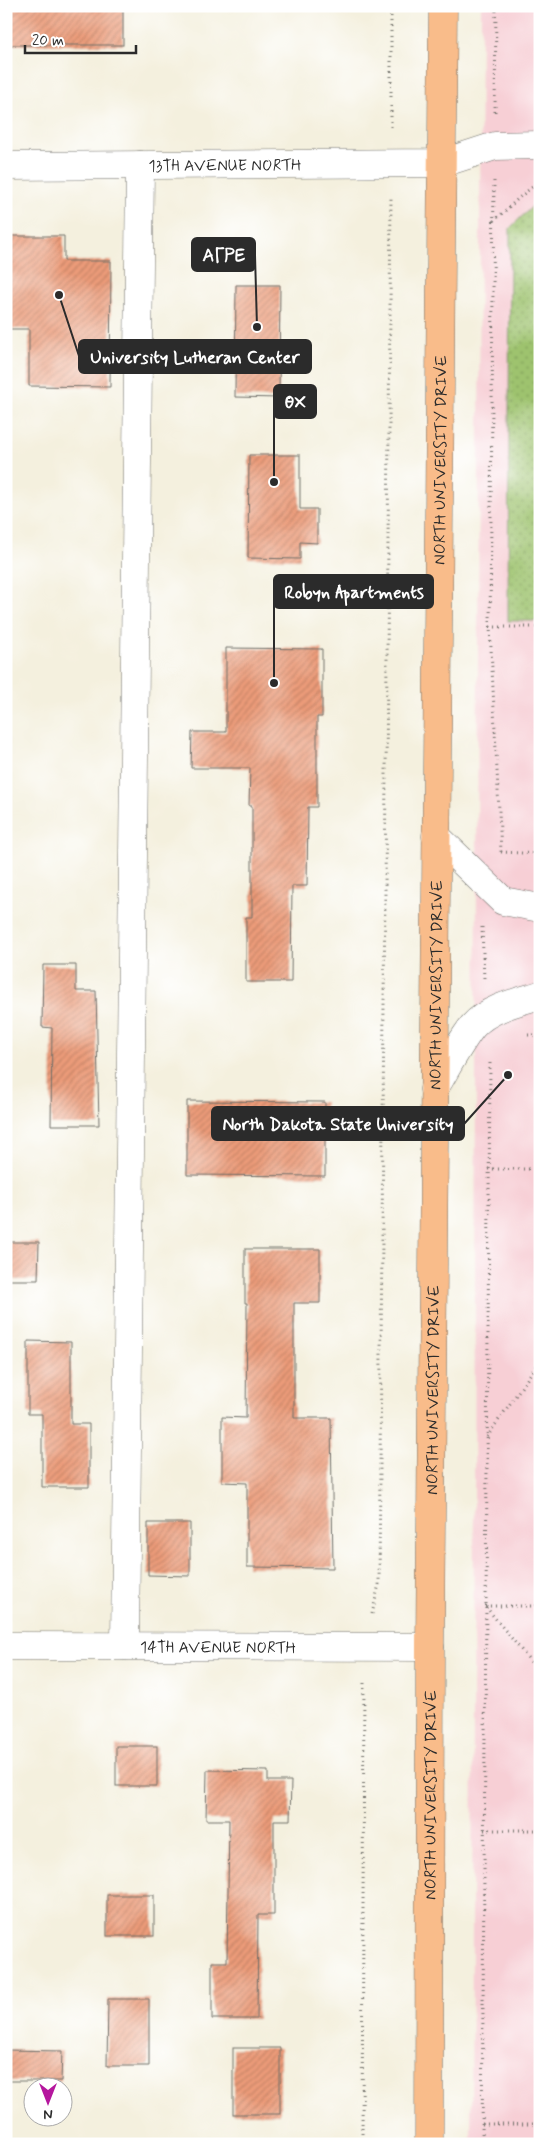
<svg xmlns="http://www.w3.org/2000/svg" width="546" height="2150" viewBox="0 0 546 2150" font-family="Mynerve,sans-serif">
<defs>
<pattern id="grass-dots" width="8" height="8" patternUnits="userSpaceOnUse" patternTransform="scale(1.25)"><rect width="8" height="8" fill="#9ec36e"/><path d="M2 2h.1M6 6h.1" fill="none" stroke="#819f5b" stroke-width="1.8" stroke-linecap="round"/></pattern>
<pattern id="building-hatch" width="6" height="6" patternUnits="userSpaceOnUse" patternTransform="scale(1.25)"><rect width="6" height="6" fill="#ec9b79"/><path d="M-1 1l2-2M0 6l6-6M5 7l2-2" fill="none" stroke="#bf7f63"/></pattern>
</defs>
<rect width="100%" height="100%" fill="#fff"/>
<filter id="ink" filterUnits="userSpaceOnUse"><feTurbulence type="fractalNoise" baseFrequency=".02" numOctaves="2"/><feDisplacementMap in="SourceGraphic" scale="10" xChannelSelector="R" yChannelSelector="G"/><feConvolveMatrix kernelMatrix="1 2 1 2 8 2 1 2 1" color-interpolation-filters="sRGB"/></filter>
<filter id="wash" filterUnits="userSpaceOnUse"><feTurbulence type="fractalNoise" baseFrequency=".0096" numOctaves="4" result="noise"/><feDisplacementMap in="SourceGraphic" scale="20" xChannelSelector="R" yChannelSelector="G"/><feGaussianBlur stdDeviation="1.12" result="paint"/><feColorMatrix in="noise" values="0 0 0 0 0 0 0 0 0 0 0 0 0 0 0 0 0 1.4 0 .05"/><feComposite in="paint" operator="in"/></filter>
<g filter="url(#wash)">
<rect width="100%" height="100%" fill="#f4f0de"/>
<path fill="#f7cfd5" d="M 481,6 L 540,6 L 540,2144 L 471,2144 Z"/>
<path fill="url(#grass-dots)" stroke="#64774c" d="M 540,199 L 540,621 L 508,621 L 510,228 Z"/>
<g id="blocks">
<g fill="url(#building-hatch)">
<rect x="6" y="6" width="117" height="39"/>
<path d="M 6,236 L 64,236 L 64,261 L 111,261 L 110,387 L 29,386 L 29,329 L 6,329 Z"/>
<path d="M 236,285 L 280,285 L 279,398 L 235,397 Z"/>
<path d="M 249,455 L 300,455 L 300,509 L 317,509 L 317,543 L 300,542 L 300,559 L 248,558 Z"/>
<path d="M 226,648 L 322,649 L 322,717 L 317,717 L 317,807 L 308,807 L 307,886 L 292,886 L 291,982 L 246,982 L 246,917 L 252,917 L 252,806 L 249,806 L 250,768 L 191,768 L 192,732 L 226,732 Z"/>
<path d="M 43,965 L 76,965 L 76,991 L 96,991 L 99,1125 L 51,1125 L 52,1028 L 42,1027 Z"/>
<path d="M 187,1101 L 325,1102 L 325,1176 L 187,1175 Z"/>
<path d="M 6,1242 L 39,1242 L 38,1280 L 6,1280 Z"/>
<path d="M 245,1249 L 320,1249 L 320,1303 L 294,1303 L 294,1418 L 331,1418 L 333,1568 L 247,1567 L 247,1483 L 222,1482 L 222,1417 L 246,1418 L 247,1303 L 245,1303 Z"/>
<path d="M 28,1341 L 71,1342 L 71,1424 L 89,1424 L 89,1487 L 42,1487 L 42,1414 L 28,1414 Z"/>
<path d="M 148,1523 L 190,1523 L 190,1576 L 148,1575 Z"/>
<rect x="116" y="1746" width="41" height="40"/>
<path d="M 207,1770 L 268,1771 L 268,1781 L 291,1781 L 290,1820 L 274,1820 L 274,1915 L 258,1915 L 257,2019 L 212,2019 L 212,1962 L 227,1962 L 229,1820 L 206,1820 Z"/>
<rect x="107" y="1895" width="47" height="41"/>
<path d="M 108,1999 L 149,1999 L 149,2066 L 107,2066 Z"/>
<rect x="233" y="2048" width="47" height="66"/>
<path d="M 6,2050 L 62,2051 L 61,2081 L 6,2081 Z"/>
</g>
</g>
</g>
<g filter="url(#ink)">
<use href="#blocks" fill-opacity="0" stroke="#71706a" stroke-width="1"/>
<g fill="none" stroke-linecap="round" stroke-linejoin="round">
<defs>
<g id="minor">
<path id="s1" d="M 6,166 L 443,163 L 495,146 L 540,145"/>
<path d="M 436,836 L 503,901 L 540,908"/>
<path d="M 434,1089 C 445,1071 460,1042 473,1026 C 489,1008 517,1002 540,995"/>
<path id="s2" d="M 6,1646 L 430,1647"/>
<path d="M 125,1646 L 140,165"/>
</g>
<g id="major">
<path id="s3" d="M 429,2144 L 430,1647 L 443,6"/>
</g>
</defs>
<use href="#minor" stroke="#71706a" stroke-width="29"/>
<use href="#major" stroke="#71706a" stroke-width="29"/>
<g stroke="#71706a" stroke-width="3" stroke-dasharray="1 4" stroke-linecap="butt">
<path d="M 391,6 L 391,130"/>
<path d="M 495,112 L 496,6"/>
<path d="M 494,181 L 490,627 L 501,852"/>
<path d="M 494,221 L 521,196 L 540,181"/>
<path d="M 490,627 L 540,627"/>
<path d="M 501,852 L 540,854"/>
<path d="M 482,927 L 484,979"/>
<path d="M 528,1035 L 540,1035"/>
<path d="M 488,1169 L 540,1169"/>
<path d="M 487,1437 L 540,1360"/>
<path d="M 485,1606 L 540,1606"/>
<path d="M 486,1607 L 540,1673"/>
<path d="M 372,1614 L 379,1584 L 391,196"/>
<path d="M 484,1830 L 540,1830"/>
<path d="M 482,2124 L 540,2124"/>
<path d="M 362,2144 L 364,1679"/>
<path d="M 482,2144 L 490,1062"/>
</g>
<use href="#minor" stroke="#fff" stroke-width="28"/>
<use href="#major" stroke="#f9bc8a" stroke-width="28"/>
</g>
</g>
<g text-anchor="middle" stroke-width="5" stroke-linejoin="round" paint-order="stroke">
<g font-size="16" fill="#2b2b2b" stroke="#fff">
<text dy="6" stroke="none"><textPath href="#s1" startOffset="219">13TH AVENUE NORTH</textPath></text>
<text dy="6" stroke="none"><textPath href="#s3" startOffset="1684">NORTH UNIVERSITY DRIVE</textPath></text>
<text dy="6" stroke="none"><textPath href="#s3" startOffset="1159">NORTH UNIVERSITY DRIVE</textPath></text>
<text dy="6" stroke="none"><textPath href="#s3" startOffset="754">NORTH UNIVERSITY DRIVE</textPath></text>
<text dy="6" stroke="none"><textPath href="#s2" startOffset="212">14TH AVENUE NORTH</textPath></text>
<text dy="6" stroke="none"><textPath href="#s3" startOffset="349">NORTH UNIVERSITY DRIVE</textPath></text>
</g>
</g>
<path fill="none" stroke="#2b2b2b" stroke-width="2" d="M257 327L255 255M59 295L79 356M274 482L274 402M274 683L274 592M508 1075L464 1124"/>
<g fill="#2b2b2b" stroke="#fff" stroke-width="2">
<circle cx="257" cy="327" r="5"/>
<circle cx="59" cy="295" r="5"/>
<circle cx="274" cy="482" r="5"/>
<circle cx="274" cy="683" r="5"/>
<circle cx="508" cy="1075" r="5"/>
</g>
<g fill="#2b2b2b" stroke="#2b2b2b" stroke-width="2">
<rect x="192" y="238" width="63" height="33" rx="5"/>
<rect x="79" y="340" width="232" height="33" rx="5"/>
<rect x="274" y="385" width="42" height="33" rx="5"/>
<rect x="274" y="575" width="159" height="33" rx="5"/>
<rect x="212" y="1107" width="252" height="33" rx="5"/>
</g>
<g font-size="18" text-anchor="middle" font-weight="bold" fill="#fff">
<text x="224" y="261">ΑΓΡΕ</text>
<text x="195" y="363">University Lutheran Center</text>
<text x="295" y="408">θΧ</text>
<text x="354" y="598">Robyn Apartments</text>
<text x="338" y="1130">North Dakota State University</text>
</g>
<rect width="546" height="2150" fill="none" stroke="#fff" stroke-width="25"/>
<g transform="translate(48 2102) rotate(180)"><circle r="24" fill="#ffffff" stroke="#aaaaaa"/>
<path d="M0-4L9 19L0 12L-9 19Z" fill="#b5179e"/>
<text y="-8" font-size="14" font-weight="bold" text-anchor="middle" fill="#2b2b2b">N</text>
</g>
<path d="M25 45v8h111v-8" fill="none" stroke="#2b2b2b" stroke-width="2.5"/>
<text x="32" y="45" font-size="15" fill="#2b2b2b" stroke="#ffffff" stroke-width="4" paint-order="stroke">20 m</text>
</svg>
